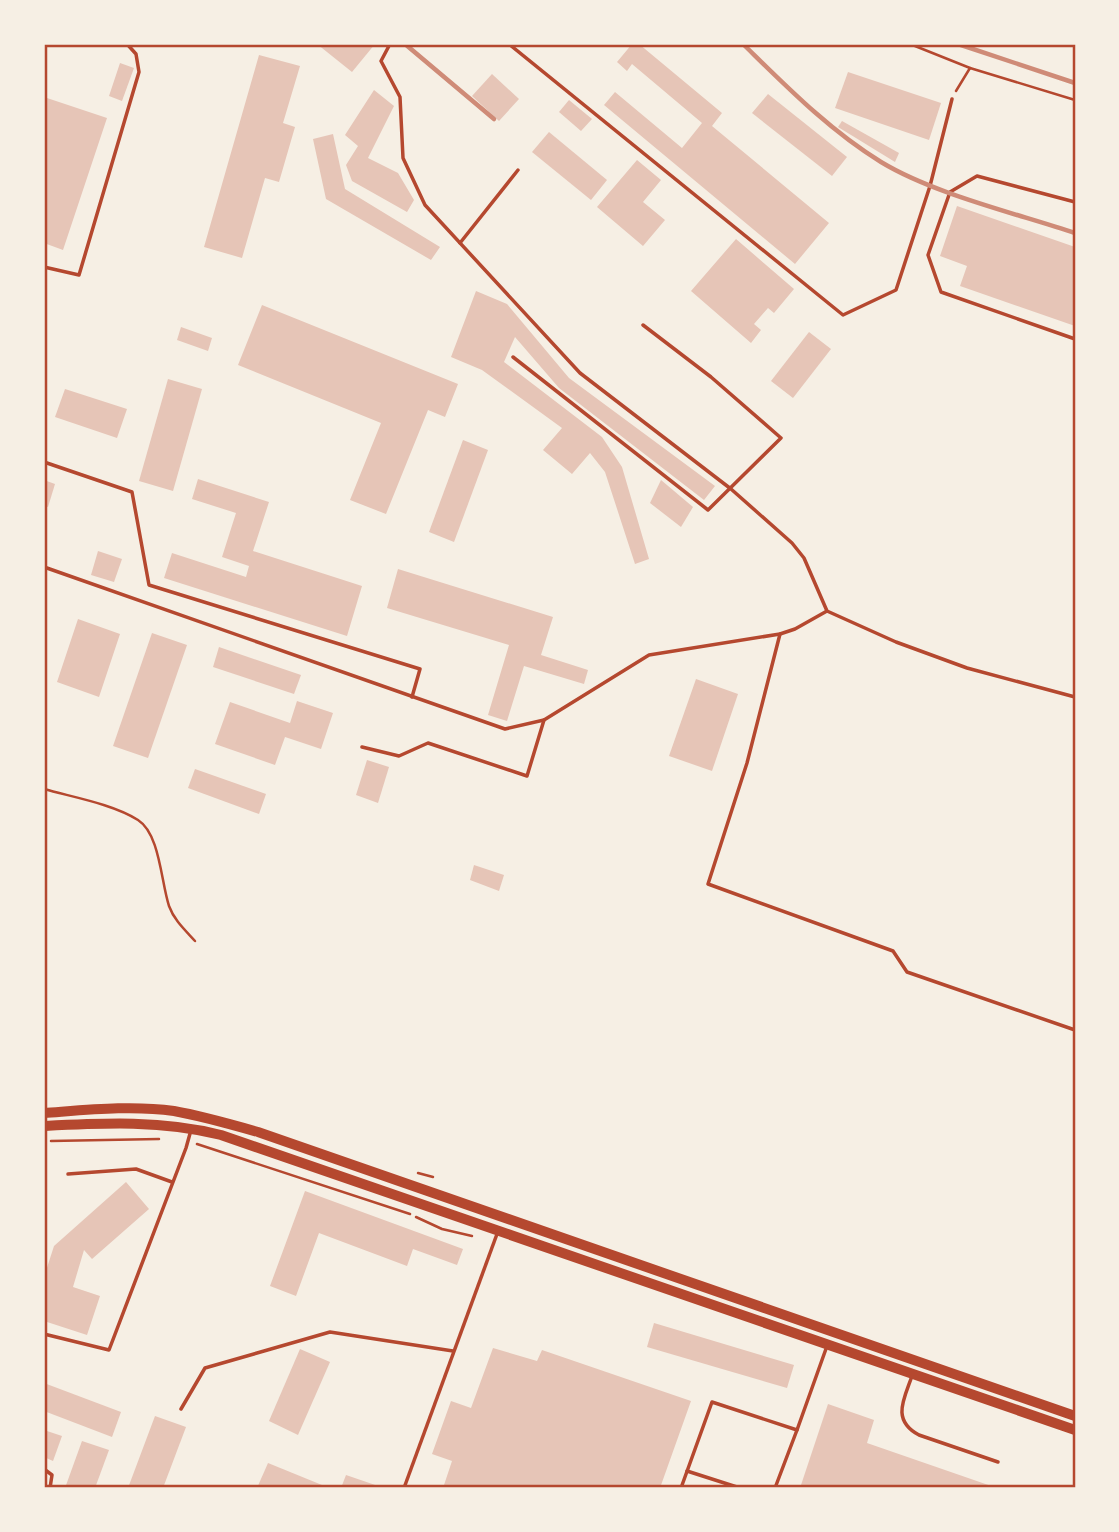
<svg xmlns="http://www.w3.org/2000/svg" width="1119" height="1532" viewBox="0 0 1119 1532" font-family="'Source Sans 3',sans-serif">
<rect width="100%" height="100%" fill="#f6efe4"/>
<g fill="#e6c5b7">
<path d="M 317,44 L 375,44 L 352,72 Z"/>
<path d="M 632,44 L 639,44 L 722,113 L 712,126 L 829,223 L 795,264 L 604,105 L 615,92 L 682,148 L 702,123 L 632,64 L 627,71 L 617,62 Z"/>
<path d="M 259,55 L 300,66 L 283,123 L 295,127 L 279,182 L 265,178 L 242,258 L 204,247 Z"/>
<path d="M 120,63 L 134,68 L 122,101 L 109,96 Z"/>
<path d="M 848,72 L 941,103 L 929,140 L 835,108 Z"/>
<path d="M 492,74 L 519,99 L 499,121 L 472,96 Z"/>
<path d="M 374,90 L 394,106 L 368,158 L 398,173 L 414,200 L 407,212 L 352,181 L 346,165 L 358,146 L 345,135 Z"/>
<path d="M 768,94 L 847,157 L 832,176 L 752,113 Z"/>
<path d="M 44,97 L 107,118 L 63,250 L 44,243 Z"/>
<path d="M 569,100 L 592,119 L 581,131 L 559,112 Z"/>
<path d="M 842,121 L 899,153 L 895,162 L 838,127 Z"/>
<path d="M 549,132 L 607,180 L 591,200 L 532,152 Z"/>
<path d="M 333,134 L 345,189 L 440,247 L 431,260 L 326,199 L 313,139 Z"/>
<path d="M 637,160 L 661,180 L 643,202 L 665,220 L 643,246 L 597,207 Z"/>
<path d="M 957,206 L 1075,247 L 1075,326 L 960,286 L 967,266 L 940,256 Z"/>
<path d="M 736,239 L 794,289 L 774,313 L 768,308 L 754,324 L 761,330 L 751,343 L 691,291 Z"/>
<path d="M 476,291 L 507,304 L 569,378 L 715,486 L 704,500 L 559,388 L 515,337 L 504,362 L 602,437 L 622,467 L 649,559 L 635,564 L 605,472 L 590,453 L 572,474 L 543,450 L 562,428 L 482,370 L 451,357 Z"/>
<path d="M 262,305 L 458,384 L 445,417 L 428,410 L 386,514 L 350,500 L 381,423 L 238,365 Z"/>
<path d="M 181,327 L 212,338 L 208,351 L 177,340 Z"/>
<path d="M 809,332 L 831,349 L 793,398 L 771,381 Z"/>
<path d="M 168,379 L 202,389 L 173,491 L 139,481 Z"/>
<path d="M 65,389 L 127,409 L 117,438 L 55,417 Z"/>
<path d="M 463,440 L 488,450 L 454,542 L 429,532 Z"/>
<path d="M 198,479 L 269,502 L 253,551 L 362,586 L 347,636 L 164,578 L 172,553 L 246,577 L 249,566 L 222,557 L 236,513 L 192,499 Z"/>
<path d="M 44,480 L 55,484 L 48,507 L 44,506 Z"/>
<path d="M 661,480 L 693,507 L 681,527 L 650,503 Z"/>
<path d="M 98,551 L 122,559 L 114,582 L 91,575 Z"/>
<path d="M 398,569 L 553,617 L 541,655 L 588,670 L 584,684 L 524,666 L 507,721 L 488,715 L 509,645 L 387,608 Z"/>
<path d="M 78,619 L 120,634 L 99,697 L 57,682 Z"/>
<path d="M 152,633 L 187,645 L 148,758 L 113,746 Z"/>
<path d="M 219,647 L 301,675 L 294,694 L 213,667 Z"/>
<path d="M 696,679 L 738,694 L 712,771 L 669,756 Z"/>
<path d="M 297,701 L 333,713 L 321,749 L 285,737 L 275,765 L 215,744 L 230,702 L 290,723 Z"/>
<path d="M 367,760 L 389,767 L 378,803 L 356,795 Z"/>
<path d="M 195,769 L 266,794 L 259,814 L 188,788 Z"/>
<path d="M 474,865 L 504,875 L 499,891 L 470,880 Z"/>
<path d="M 126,1182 L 149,1209 L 92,1259 L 84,1250 L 73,1287 L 100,1296 L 87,1335 L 44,1321 L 44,1277 L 54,1246 Z"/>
<path d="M 305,1191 L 463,1249 L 457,1265 L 413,1249 L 407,1266 L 319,1233 L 296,1296 L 270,1286 Z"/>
<path d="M 654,1323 L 794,1365 L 787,1388 L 647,1347 Z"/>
<path d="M 493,1348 L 537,1361 L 542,1350 L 691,1401 L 660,1488 L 443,1488 L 452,1461 L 432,1454 L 451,1401 L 471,1408 Z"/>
<path d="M 300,1349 L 330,1362 L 298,1435 L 269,1421 Z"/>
<path d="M 44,1383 L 121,1412 L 112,1437 L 44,1411 Z"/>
<path d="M 828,1404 L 874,1420 L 867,1443 L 997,1488 L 800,1488 Z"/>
<path d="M 155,1416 L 186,1427 L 163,1488 L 128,1488 Z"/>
<path d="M 44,1430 L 62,1436 L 53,1461 L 44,1457 Z"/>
<path d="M 82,1441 L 109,1450 L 95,1488 L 65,1488 Z"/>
<path d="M 268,1463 L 322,1485 L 320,1488 L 257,1488 Z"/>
<path d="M 346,1475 L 384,1488 L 341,1488 Z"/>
</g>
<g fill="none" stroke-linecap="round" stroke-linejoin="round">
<g stroke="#b5482f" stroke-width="2.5">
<path d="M 910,44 L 970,68"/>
<path d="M 956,91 L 970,68 L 1075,100"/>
<path d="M 44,789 C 72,797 113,804 138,820 C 160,834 161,882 169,906 C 174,920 185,930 195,941"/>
<path d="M 51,1141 L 159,1139"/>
<path d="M 197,1144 L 410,1214"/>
<path d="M 418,1173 L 433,1177"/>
<path d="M 416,1217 L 442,1229 L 472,1236"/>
</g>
<g stroke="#b5482f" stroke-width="3.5">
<path d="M 390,44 L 381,61 L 400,97 L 403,158 L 425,205 L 580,373 L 731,489 L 792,543 L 804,558 L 827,611 L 896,642 L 967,668 L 1075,697"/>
<path d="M 509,44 L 843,315 L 896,290 L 930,186 L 952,99"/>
<path d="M 1075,202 L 977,176 L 950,192 L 928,255 L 941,292 L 1075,339"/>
<path d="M 460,243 L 518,170"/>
<path d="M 44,267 L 79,275 L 139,72 L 136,54 L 127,44"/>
<path d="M 513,357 L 708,510 L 781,438 L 711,377 L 643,325"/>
<path d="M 44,462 L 132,492 L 149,585 L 420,669 L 412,697"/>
<path d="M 44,567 L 505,729 L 544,720 L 649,655 L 780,634 L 795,629 L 827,611"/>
<path d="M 780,634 L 747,763 L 708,884 L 893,951 L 907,972 L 1075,1030"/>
<path d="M 362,747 L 399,756 L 428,743 L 527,776 L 544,720"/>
<path d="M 44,1141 L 44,1128"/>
<path d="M 68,1174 L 136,1169 L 172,1182"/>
<path d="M 44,1334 L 109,1350 L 186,1148 L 191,1130"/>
<path d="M 912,1376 C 904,1399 891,1420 919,1435 L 998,1462"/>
<path d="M 181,1409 L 205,1368 L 330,1332 L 453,1351"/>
<path d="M 797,1430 L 827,1346"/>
<path d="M 44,1469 L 52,1475 L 50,1488"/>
<path d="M 687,1471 L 740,1488"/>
<path d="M 404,1488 L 497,1234"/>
<path d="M 681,1488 L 712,1402 L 797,1430 L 775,1488"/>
</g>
<g stroke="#b5482f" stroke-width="10">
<path d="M 44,1113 C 86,1110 132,1105 174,1111 C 202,1116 230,1124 258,1132 L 1075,1416"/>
<path d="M 44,1126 C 104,1123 162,1120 221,1135 L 1075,1430"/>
</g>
<g stroke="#cf8b77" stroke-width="4.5">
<path d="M 405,44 L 494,119"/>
<path d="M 743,44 C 786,86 829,130 881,162 C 934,194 1015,213 1075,233"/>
<path d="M 958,44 L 1075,83"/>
</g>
</g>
<rect width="1119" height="1532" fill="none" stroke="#f6efe4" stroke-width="91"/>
<rect x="46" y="46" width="1028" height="1440" fill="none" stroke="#b5482f" stroke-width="2.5"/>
</svg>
